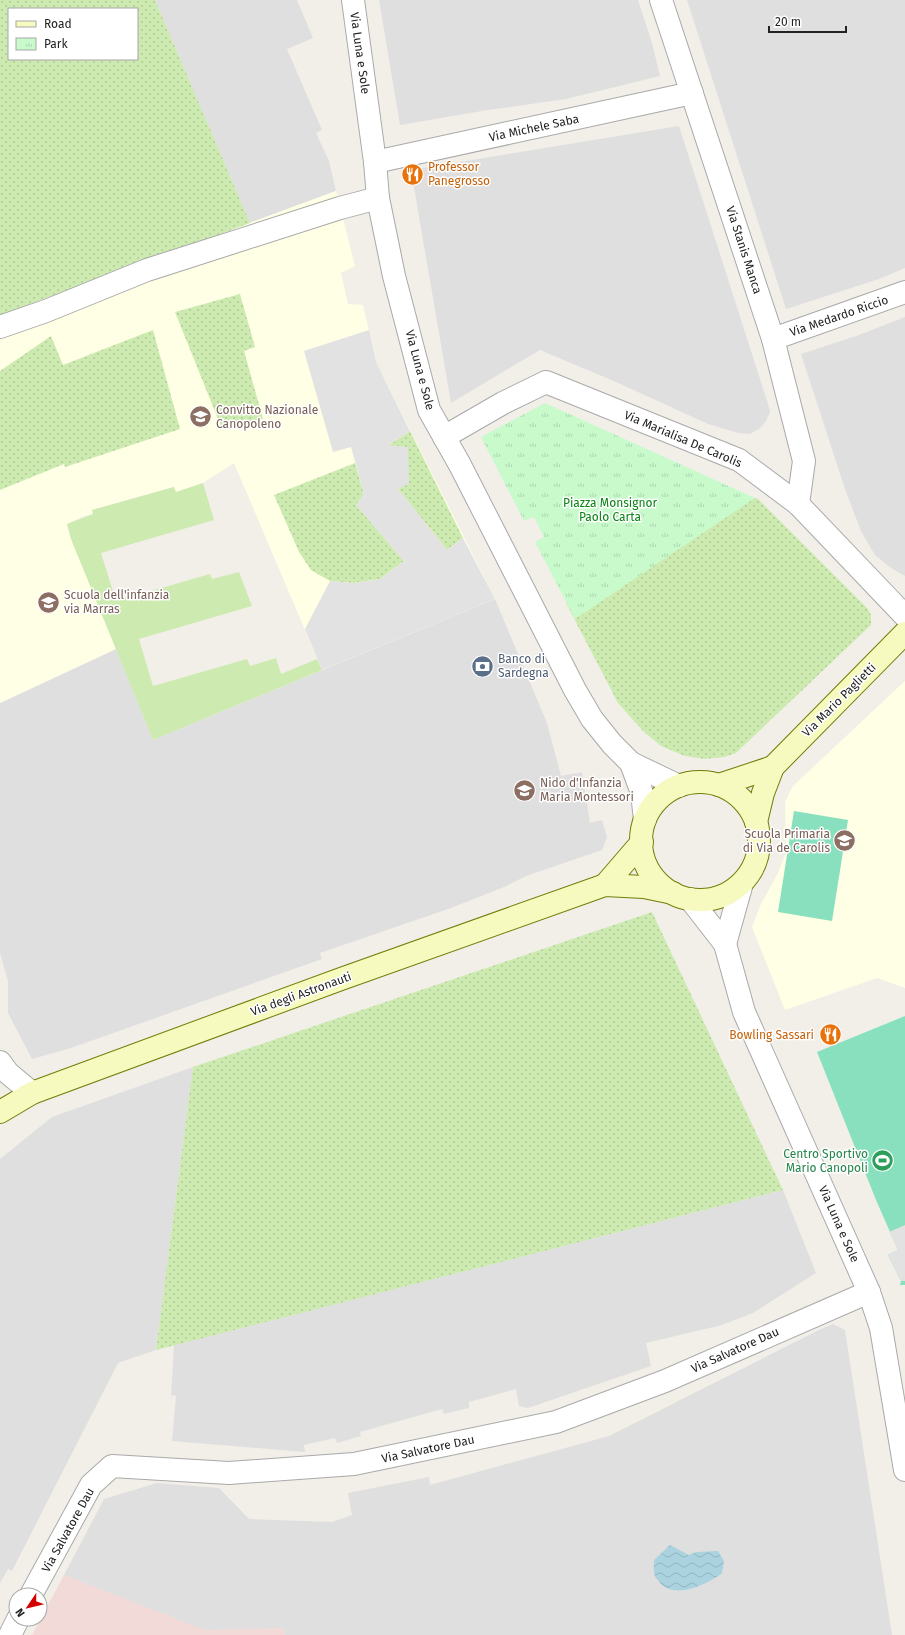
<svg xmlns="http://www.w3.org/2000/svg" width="905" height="1635" viewBox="0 0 905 1635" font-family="'Fira Sans',sans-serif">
<defs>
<pattern id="grass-dots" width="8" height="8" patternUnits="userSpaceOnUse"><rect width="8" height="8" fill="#cdebb0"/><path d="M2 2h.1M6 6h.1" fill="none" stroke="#b0c997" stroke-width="1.8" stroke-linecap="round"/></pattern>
<pattern id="park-tufts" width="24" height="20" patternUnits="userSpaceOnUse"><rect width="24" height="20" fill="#c8facc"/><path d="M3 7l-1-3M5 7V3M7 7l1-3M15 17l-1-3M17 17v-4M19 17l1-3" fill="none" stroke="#acd6af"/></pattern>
<pattern id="water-waves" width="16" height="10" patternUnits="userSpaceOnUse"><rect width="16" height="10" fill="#aad3df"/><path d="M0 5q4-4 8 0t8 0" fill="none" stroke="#92b5bf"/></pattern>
</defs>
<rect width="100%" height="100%" fill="#f2efe9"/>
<g fill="#e0dfdf">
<path d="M 155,0 L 297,0 L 313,38 L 287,49 L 322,130 L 316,133 L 329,161 L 336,191 L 250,223 Z"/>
<path d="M 379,0 L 638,0 L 652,43 L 660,76 L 566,99 L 488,110 L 400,125 Z"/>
<path d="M 687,0 L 905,0 L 905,268 L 879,279 L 786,309 Z"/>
<path d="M 679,126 L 768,404 L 770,412 L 766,421 L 759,429 L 750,434 L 738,433 L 708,424 L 616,382 L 540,350 L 451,403 L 411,170 Z"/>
<path d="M 905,317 L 905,576 L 891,568 L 875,555 L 861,531 L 845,489 L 801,354 L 859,335 Z"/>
<path d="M 495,599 L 547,723 L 561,776 L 582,772 L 590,823 L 602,820 L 607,837 L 602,850 L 526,876 L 504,887 L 451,908 L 320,953 L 322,959 L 71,1048 L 32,1059 L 8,1013 L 8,981 L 0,953 L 0,703 L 116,649 L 153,740 Z"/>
<path d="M 193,1067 L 156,1350 L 118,1363 L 12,1571 L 8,1569 L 0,1583 L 0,1159 L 52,1117 Z"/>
<path d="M 783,1190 L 816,1273 L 753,1313 L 722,1325 L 646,1343 L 651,1366 L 528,1408 L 519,1406 L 516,1389 L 469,1402 L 469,1408 L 444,1414 L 442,1409 L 360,1432 L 361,1436 L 337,1443 L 335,1438 L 304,1445 L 305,1452 L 172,1441 L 176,1396 L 171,1395 L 174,1345 Z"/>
<path d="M 833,1324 L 845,1330 L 892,1635 L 285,1635 L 284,1628 L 205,1631 L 64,1575 L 104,1499 L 157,1483 L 219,1488 L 249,1519 L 332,1522 L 352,1515 L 348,1493 L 429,1477 L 430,1485 L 609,1436 L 819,1330 Z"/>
</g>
<path fill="#f2dad9" d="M 64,1575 L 205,1630 L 284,1628 L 285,1635 L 32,1635 Z"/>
<g fill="#ffffe5">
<path d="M 336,191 L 355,266 L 341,273 L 348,304 L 363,305 L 376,362 L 495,599 L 322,670 L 234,463 L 203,483 L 176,492 L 173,487 L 92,510 L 93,514 L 84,516 L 67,524 L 71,539 L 116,649 L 0,703 L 0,315 Z"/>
<path d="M 905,681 L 905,988 L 877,978 L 785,1010 L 752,927 L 761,904 L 777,875 L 786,853 L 785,802 L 793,786 Z"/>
</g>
<g fill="url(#grass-dots)" fill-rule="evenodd">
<path d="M 0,0 L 155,0 L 250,223 L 0,315 ZM 9,9 L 137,9 L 137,59 L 9,59 Z"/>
<path d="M 240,294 L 255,347 L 244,351 L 263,419 L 222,429 L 175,312 Z"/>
<path d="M 153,330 L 180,429 L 65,467 L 64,464 L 0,490 L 0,371 L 51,336 L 63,365 Z"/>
<path d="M 410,431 L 463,538 L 447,550 L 398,489 L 387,446 Z"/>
<path d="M 355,463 L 364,494 L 356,505 L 404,561 L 380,579 L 354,583 L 330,581 L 311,570 L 299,552 L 274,495 Z"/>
<path d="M 755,498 L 758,499 L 868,609 L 871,615 L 871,625 L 736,753 L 724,757 L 705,759 L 685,756 L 661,746 L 643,731 L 618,703 L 566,603 L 581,593 Z"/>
<path d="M 652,912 L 783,1190 L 156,1350 L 193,1067 Z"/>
</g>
<path fill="url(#park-tufts)" d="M 545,403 L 755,498 L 575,619 L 535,542 L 544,537 L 534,517 L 524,521 L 481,437 Z"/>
<path fill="#cdebb0" d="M 203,483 L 214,520 L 101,553 L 116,601 L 210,574 L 212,579 L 239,572 L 252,606 L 139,639 L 153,686 L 247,659 L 250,666 L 276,658 L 281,674 L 317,659 L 322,670 L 153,740 L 71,539 L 67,524 L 93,514 L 92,510 L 174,487 L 176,492 Z"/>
<g fill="#88e0be">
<path d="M 794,811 L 848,820 L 832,921 L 778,912 Z"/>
<path d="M 905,1016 L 905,1285 L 900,1285 L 901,1281 L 888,1255 L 898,1250 L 876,1200 L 817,1052 Z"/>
</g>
<g fill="#e2e2e2">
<path d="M 369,330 L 376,362 L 410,431 L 388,445 L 408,447 L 409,484 L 398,489 L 447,550 L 463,538 L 495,599 L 322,670 L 305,629 L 330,581 L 354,583 L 380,579 L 404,561 L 356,505 L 364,494 L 351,447 L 333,452 L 304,351 Z"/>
<path d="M 905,1225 L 905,1281 L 901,1281 L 888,1255 L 898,1250 L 889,1232 Z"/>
</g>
<path fill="url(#water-waves)" d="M 670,1545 L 689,1555 L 696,1552 L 718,1551 L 724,1561 L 722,1573 C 708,1584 675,1600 660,1583 C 659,1581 655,1578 655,1576 C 653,1571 654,1565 654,1560 Z"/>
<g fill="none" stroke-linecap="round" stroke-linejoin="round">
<defs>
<path id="pedestrian" d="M 0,327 L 46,311 L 147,270 L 340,208 L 378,198"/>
<g id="minor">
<path d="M 353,0 L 375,162 L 378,198 L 394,276 L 429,410 L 460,465 L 575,690 L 592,719 L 612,744 L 631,763 L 679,786"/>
<path d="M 661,0 L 773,339 L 804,461 L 798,504"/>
<path d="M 375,162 L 692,93"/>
<path d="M 773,339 L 905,292"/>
<path d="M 444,437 L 503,403 L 546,382 L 739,460 L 798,504 L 905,616"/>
<path d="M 631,763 L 642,793 L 645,820"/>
<path d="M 0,1062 L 8,1073 L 32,1093"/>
<path d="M 31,1595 L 91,1485 L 112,1466 L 229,1473 L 354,1464 L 556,1422 L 665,1381 L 869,1292"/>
<path d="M 10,1635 L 18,1619"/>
</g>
<g id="tertiary">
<path d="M 690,899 L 725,944 L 744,1012 L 869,1292 L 881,1328 L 905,1470"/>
<path d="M 725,944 L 742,883"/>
</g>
<g id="secondary">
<circle cx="700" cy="841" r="59"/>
<path d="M 719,785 L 773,767"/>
<path d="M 756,822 L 763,793 L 773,767 L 905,633"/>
<path d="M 605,885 L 642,842"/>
<path d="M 0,1112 L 32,1093 L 341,979 L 605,885 L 644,887 L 673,893"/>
</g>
</defs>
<use href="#pedestrian" stroke="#a9a9a9" stroke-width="24"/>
<use href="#minor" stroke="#a9a9a9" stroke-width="24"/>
<use href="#tertiary" stroke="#a9a9a9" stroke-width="24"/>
<use href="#secondary" stroke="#707d05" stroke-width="24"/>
<use href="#pedestrian" stroke="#fff" stroke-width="22"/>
<use href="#minor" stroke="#fff" stroke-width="22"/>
<use href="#tertiary" stroke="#fff" stroke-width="22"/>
<use href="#secondary" stroke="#f7fabf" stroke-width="22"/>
</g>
<defs>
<symbol id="restaurant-disc" viewBox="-11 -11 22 22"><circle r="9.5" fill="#e8710a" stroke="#fff"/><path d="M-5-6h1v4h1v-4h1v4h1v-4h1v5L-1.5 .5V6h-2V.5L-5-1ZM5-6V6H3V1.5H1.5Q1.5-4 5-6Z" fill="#fff"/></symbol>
<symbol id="school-disc" viewBox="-11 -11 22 22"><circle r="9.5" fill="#8d6e63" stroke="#fff"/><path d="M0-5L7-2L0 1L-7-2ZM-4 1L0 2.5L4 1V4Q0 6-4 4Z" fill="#fff"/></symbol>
<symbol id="bank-disc" viewBox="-11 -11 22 22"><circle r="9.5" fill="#5c6f8a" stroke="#fff"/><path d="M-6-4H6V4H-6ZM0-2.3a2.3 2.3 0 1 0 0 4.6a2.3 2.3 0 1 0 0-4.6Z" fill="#fff"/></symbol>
<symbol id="stadium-disc" viewBox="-11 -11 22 22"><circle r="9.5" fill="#2e9e5b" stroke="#fff"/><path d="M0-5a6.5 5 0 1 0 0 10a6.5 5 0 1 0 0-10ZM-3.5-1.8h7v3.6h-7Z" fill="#fff"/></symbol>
</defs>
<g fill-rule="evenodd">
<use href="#restaurant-disc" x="400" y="162" width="25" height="25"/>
<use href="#school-disc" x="188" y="404" width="25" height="25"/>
<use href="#school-disc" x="36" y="590" width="25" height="25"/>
<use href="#bank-disc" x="470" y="654" width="25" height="25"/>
<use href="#school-disc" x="512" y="778" width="25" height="25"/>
<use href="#school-disc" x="832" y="828" width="25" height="25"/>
<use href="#restaurant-disc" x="818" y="1022" width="25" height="25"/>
<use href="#stadium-disc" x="870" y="1148" width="25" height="25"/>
</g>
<g text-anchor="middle" stroke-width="3" stroke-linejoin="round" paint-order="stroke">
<g font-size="12" fill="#222" stroke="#fff">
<text transform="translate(360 53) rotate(82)" y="4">Via Luna e Sole</text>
<text transform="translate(534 128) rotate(-12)" y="4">Via Michele Saba</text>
<text transform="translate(744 250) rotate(72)" y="4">Via Stanis Manca</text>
<text transform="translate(839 316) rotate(-19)" y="4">Via Medardo Riccio</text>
<text transform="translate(420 370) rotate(75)" y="4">Via Luna e Sole</text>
<text transform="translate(683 439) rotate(23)" y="4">Via Marialisa De Carolis</text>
<text transform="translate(839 700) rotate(-45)" y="4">Via Mario Paglietti</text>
<text transform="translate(301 994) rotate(-20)" y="4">Via degli Astronauti</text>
<text transform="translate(839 1224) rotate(66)" y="4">Via Luna e Sole</text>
<text transform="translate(735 1350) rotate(-24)" y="4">Via Salvatore Dau</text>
<text transform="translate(428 1449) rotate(-12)" y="4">Via Salvatore Dau</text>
<text transform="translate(68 1530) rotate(-61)" y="4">Via Salvatore Dau</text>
</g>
<g font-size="12" fill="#c56008" stroke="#fff" text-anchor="start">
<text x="428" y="171">Professor<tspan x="428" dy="14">Panegrosso</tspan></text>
<text x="814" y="1039" text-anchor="end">Bowling Sassari</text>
</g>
<g font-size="12" fill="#785e54" stroke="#fff" text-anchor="start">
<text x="216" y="414">Convitto Nazionale<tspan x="216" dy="14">Canopoleno</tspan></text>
<text x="64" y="599">Scuola dell'infanzia<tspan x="64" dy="14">via Marras</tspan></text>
<text x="540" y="787">Nido d'Infanzia<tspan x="540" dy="14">Maria Montessori</tspan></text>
<text x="830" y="838" text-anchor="end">Scuola Primaria<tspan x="830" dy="14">di Via de Carolis</tspan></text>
</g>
<g font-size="12" fill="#0c8416" stroke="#fff">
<text x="610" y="507">Piazza Monsignor<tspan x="610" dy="14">Paolo Carta</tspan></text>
</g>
<g font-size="12" fill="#4e5e75" stroke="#fff" text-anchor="start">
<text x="498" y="663">Banco di<tspan x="498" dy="14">Sardegna</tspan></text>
</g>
<g font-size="12" fill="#27864d" stroke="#fff" text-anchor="end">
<text x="868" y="1158">Centro Sportivo<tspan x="868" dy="14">Mario Canopoli</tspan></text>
</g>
</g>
<rect x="8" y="8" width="130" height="52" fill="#ffffff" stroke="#a7a7a7"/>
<rect x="16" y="21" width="20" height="6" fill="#f7fabf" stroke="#a7a7a7"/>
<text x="44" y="28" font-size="12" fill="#222222">Road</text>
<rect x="16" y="38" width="20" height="12" fill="url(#park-tufts)" stroke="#a7a7a7"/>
<text x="44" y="48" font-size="12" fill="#222222">Park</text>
<g transform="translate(28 1607) rotate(235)"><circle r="19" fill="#ffffff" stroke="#a7a7a7"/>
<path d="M0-3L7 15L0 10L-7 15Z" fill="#d40000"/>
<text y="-6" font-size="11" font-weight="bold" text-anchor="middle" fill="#222222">N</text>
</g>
<path d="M769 26v6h77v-6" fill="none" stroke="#222222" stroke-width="2"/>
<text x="775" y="26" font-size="12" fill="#222222" stroke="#ffffff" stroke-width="3" paint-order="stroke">20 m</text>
</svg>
